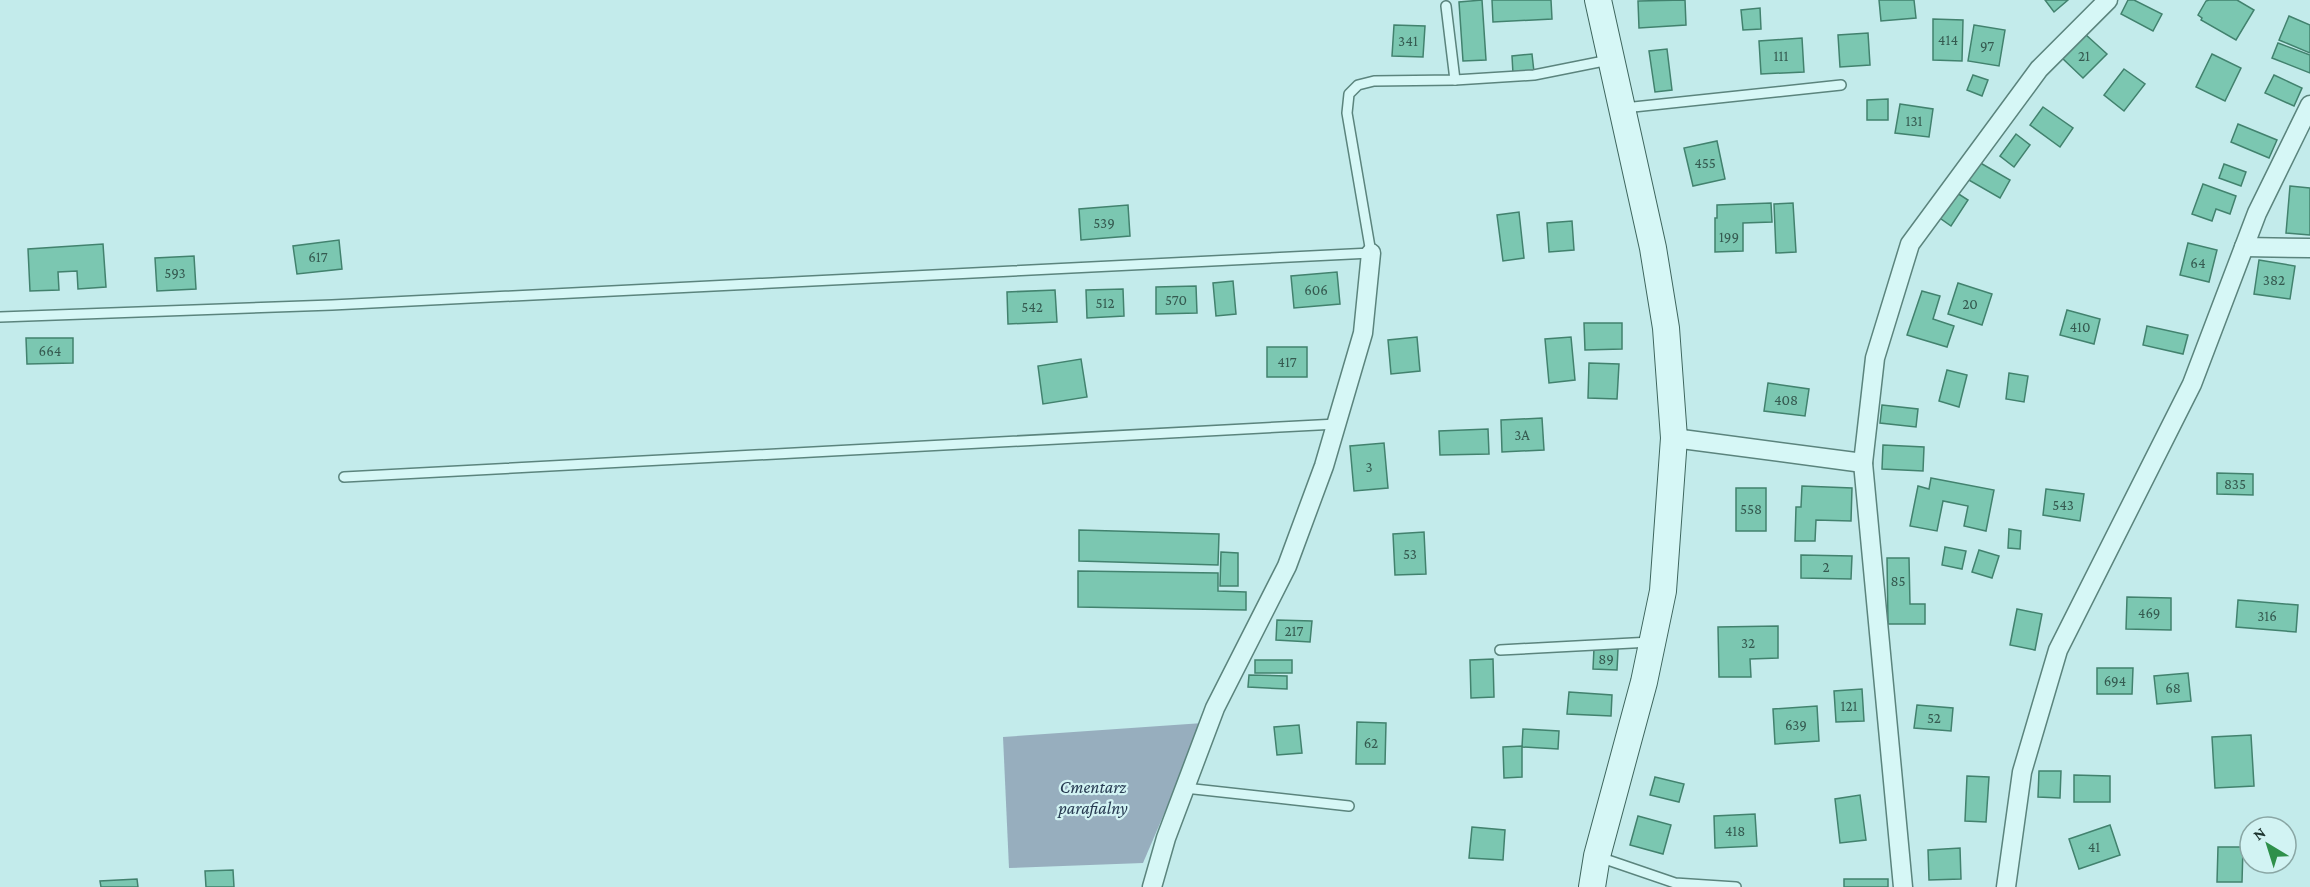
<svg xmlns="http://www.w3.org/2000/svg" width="2310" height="887" viewBox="0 0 2310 887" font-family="'Crimson Pro',serif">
<rect width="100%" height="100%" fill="#c3ebeb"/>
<path fill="#97aebe" d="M 1203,723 L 1143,863 L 1009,868 L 1003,737 Z"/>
<g fill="#7bc7b1" stroke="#42826e" stroke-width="1.5">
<path d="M 1482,0 L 1486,60 L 1463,61 L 1459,2 Z"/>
<path d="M 1492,0 L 1551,0 L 1552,19 L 1493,22 Z"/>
<path d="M 1685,0 L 1686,25 L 1639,28 L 1638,1 Z"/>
<path d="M 1879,0 L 1914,0 L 1916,18 L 1881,21 Z"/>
<path d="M 2045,0 L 2068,0 L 2054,12 Z"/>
<path d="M 2128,0 L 2134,0 L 2162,14 L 2153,31 L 2121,14 Z"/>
<path d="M 2209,0 L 2237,0 L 2254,10 L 2236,40 L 2201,20 L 2202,18 L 2198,15 L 2206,1 Z"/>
<path d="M 1760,8 L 1761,29 L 1743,30 L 1741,10 Z"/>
<path d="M 2289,16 L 2310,25 L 2310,53 L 2279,40 Z"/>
<path d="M 1933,19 L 1963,20 L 1962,61 L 1933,60 Z"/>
<path d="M 1394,25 L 1425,26 L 1423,57 L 1392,56 Z"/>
<path d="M 1974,25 L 2005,30 L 1999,66 L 1968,61 Z"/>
<path d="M 1868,33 L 1870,65 L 1840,67 L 1838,35 Z"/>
<path d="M 2085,34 L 2107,54 L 2083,78 L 2062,58 Z"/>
<path d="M 1802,38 L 1804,72 L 1761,74 L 1759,41 Z"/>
<path d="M 2278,43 L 2310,55 L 2310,73 L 2272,58 Z"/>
<path d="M 1667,49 L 1672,90 L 1655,92 L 1649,51 Z"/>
<path d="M 1532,54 L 1534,72 L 1513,74 L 1512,56 Z"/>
<path d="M 2212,54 L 2241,68 L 2225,101 L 2196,87 Z"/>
<path d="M 2124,69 L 2145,84 L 2124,111 L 2104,95 Z"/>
<path d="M 1973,75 L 1988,80 L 1982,96 L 1967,90 Z"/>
<path d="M 2274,75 L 2302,88 L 2294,106 L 2265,93 Z"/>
<path d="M 1888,99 L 1888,120 L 1867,120 L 1867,100 Z"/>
<path d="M 1900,104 L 1933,109 L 1929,137 L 1895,133 Z"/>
<path d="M 2043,107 L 2073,128 L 2060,147 L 2030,125 Z"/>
<path d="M 2238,124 L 2277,140 L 2269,158 L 2231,142 Z"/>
<path d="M 2016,134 L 2030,145 L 2014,167 L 2000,156 Z"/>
<path d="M 1717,141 L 1725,179 L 1693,186 L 1684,148 Z"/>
<path d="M 1977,161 L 2010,180 L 2000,198 L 1967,179 Z"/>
<path d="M 2224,164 L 2246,172 L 2241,186 L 2219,178 Z"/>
<path d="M 2203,184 L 2236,196 L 2230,214 L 2216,209 L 2212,221 L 2192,214 Z"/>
<path d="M 2290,186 L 2310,188 L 2310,235 L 2286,233 Z"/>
<path d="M 1954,191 L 1968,200 L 1951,226 L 1937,216 Z"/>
<path d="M 1771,203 L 1772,222 L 1743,223 L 1743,251 L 1715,252 L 1715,218 L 1717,218 L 1717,205 Z"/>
<path d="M 1793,203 L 1796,252 L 1776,253 L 1774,204 Z"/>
<path d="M 1128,205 L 1130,236 L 1081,240 L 1079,209 Z"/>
<path d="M 1519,212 L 1524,258 L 1503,261 L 1497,215 Z"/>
<path d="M 1572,221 L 1574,250 L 1549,252 L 1547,223 Z"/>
<path d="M 339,240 L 342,269 L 297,274 L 293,246 Z"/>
<path d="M 2188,243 L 2217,250 L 2209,282 L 2180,275 Z"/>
<path d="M 103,244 L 106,287 L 78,289 L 77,271 L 58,272 L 59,290 L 30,291 L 28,249 Z"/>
<path d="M 194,256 L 196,289 L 157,291 L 155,258 Z"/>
<path d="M 2259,260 L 2295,266 L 2290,299 L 2254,294 Z"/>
<path d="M 1337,272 L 1340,304 L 1294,308 L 1291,276 Z"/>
<path d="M 1233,281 L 1236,314 L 1216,316 L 1213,283 Z"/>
<path d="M 1958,283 L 1992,294 L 1982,325 L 1948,314 Z"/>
<path d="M 1196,286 L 1197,313 L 1156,314 L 1156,287 Z"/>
<path d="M 1123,289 L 1124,316 L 1087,318 L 1086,290 Z"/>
<path d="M 1055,290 L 1057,322 L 1008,324 L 1007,292 Z"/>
<path d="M 1922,291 L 1940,296 L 1933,319 L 1954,326 L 1947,347 L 1907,335 Z"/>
<path d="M 2067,310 L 2100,319 L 2094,344 L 2060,335 Z"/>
<path d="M 1584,323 L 1622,323 L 1622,349 L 1585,350 Z"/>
<path d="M 2147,326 L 2188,335 L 2183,354 L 2143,345 Z"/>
<path d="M 1417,337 L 1420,371 L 1391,374 L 1388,340 Z"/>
<path d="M 1571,337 L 1575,380 L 1549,383 L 1545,339 Z"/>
<path d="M 26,338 L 73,338 L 73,363 L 27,364 Z"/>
<rect x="1267" y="347" width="40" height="30"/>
<path d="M 1081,359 L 1087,397 L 1043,404 L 1038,366 Z"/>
<path d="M 1589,363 L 1619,364 L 1617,399 L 1588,398 Z"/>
<path d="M 1947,370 L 1967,375 L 1959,407 L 1939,401 Z"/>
<path d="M 2009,373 L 2028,376 L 2024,402 L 2006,399 Z"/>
<path d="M 1768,383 L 1809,389 L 1805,416 L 1764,411 Z"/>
<path d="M 1882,405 L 1918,409 L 1916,427 L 1880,423 Z"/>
<path d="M 1542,418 L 1544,450 L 1502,452 L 1501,420 Z"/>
<path d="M 1488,429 L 1489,454 L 1440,455 L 1439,431 Z"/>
<path d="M 1384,443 L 1388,488 L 1354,491 L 1350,446 Z"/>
<path d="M 1883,445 L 1924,447 L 1923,471 L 1882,469 Z"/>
<path d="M 2217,473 L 2253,474 L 2253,495 L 2217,494 Z"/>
<path d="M 1931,478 L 1994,490 L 1986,531 L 1964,526 L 1968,506 L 1943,501 L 1937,531 L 1910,526 L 1918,486 L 1929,489 Z"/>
<path d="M 1802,486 L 1852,488 L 1851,521 L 1816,520 L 1815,541 L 1795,541 L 1796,507 L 1801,507 Z"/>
<rect x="1736" y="488" width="30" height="43"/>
<path d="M 2046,489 L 2084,494 L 2080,521 L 2043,515 Z"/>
<path d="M 2009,529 L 2021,531 L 2020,549 L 2008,548 Z"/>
<path d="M 1079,530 L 1219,534 L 1218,565 L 1079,561 Z"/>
<path d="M 1424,532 L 1426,574 L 1395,575 L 1393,534 Z"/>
<path d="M 1945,547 L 1966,551 L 1962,569 L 1942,565 Z"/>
<path d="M 1979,550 L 1999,556 L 1992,578 L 1972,572 Z"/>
<path d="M 1221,552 L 1238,553 L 1238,586 L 1220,586 Z"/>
<path d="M 1801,555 L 1852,556 L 1851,579 L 1801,578 Z"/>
<path d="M 1887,558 L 1909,558 L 1910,604 L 1925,604 L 1925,624 L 1888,624 Z"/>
<path d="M 1078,571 L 1218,573 L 1218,591 L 1246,592 L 1246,610 L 1078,607 Z"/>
<path d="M 2127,597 L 2171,598 L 2171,630 L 2126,629 Z"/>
<path d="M 2238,600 L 2298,605 L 2296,632 L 2236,627 Z"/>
<path d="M 2017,609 L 2042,614 L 2035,650 L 2010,645 Z"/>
<path d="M 1277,620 L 1312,621 L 1310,642 L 1276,640 Z"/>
<path d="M 1778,626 L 1778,658 L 1750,659 L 1751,677 L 1719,677 L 1718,627 Z"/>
<path d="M 1594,648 L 1618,649 L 1617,670 L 1593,669 Z"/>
<path d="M 1493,659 L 1494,697 L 1471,698 L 1470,660 Z"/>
<rect x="1255" y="660" width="37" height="13"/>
<path d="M 2097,668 L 2133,668 L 2132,694 L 2097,694 Z"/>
<path d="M 2188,673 L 2191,701 L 2157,704 L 2154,676 Z"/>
<path d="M 1249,675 L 1287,676 L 1287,689 L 1248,687 Z"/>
<path d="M 1862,689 L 1864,721 L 1836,722 L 1834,691 Z"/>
<path d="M 1569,692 L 1612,695 L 1611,716 L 1567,714 Z"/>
<path d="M 1917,705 L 1953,708 L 1951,731 L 1914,728 Z"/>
<path d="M 1817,706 L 1819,741 L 1775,744 L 1773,709 Z"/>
<path d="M 1357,722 L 1386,723 L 1385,764 L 1356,764 Z"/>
<path d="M 1299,725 L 1302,753 L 1277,755 L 1274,727 Z"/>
<path d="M 1523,729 L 1559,731 L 1558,749 L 1522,747 Z"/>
<path d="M 2251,735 L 2254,786 L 2215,788 L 2212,737 Z"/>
<path d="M 1522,746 L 1522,777 L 1504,778 L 1503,747 Z"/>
<path d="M 2039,771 L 2061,771 L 2060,798 L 2038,797 Z"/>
<path d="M 2074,775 L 2110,776 L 2110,802 L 2074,802 Z"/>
<path d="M 1967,776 L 1989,777 L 1986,822 L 1965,821 Z"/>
<path d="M 1655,777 L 1684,784 L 1679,802 L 1650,795 Z"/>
<path d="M 1860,795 L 1866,840 L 1840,843 L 1835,799 Z"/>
<path d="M 1755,814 L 1757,846 L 1715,848 L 1714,816 Z"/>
<path d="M 1638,816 L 1671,825 L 1663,854 L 1630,845 Z"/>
<path d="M 2110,825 L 2120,855 L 2079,869 L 2069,839 Z"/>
<path d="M 1472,827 L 1505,830 L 1503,860 L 1469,858 Z"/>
<path d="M 2218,847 L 2243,847 L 2242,882 L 2217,882 Z"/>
<path d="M 1960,848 L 1961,879 L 1929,880 L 1928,850 Z"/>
<path d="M 233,870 L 234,887 L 206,887 L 205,871 Z"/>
<path d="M 137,879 L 138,887 L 101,887 L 100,881 Z"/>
<rect x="1844" y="879" width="44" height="8"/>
</g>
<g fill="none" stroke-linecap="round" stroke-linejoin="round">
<defs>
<g id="lane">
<path d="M 1446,6 L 1455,80"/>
<path d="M 1624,108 L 1841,85"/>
<path d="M 0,317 L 332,305 L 1371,253 L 1347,113 L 1349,94 L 1358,85 L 1374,81 L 1455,80 L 1534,75 L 1609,60"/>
<path d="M 344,477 L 1337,424"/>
<path d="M 1500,650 L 1651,642"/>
<path d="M 1185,788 L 1349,806"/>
<path d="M 1599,857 L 1675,883 L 1736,887"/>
</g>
<g id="street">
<path d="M 2244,247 L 2310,248"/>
<path d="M 1674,438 L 1863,463"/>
<path d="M 1152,887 L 1166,838 L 1215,708 L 1287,566 L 1324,466 L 1363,333 L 1371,253"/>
<path d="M 1903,887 L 1863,463 L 1875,358 L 1910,244 L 2039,69 L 2108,0"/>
<path d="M 2006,887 L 2022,772 L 2058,650 L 2192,384 L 2257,213 L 2310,105"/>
</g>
<path id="secondary" d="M 1592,887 L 1597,856 L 1644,682 L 1663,591 L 1674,438 L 1666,328 L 1653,248 L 1598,0"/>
</defs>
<use href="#lane" stroke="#5b847d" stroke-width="12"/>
<use href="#street" stroke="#5b847d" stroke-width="21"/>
<use href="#secondary" stroke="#3e665e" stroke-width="28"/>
<use href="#lane" stroke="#d6f7f6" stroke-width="9"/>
<use href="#street" stroke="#d6f7f6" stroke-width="18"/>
<use href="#secondary" stroke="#d6f7f6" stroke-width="26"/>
</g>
<g text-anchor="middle" stroke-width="4.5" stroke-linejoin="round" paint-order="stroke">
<g font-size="15" fill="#355a50">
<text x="1948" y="45">414</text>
<text x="1408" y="46">341</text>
<text x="1987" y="51">97</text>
<text x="1781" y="61">111</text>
<text x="2084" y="61">21</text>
<text x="1914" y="126">131</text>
<text x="1705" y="168">455</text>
<text x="1104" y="228">539</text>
<text x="1729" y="242">199</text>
<text x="318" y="262">617</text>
<text x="2198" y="268">64</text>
<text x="175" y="278">593</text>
<text x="2274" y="285">382</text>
<text x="1316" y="295">606</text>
<text x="1176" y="305">570</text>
<text x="1105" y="308">512</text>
<text x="1970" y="309">20</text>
<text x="1032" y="312">542</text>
<text x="2080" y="332">410</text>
<text x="50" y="356">664</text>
<text x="1287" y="367">417</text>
<text x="1786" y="405">408</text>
<text x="1522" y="440">3A</text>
<text x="1369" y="472">3</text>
<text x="2235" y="489">835</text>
<text x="2063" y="510">543</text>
<text x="1751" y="514">558</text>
<text x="1410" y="559">53</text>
<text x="1826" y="572">2</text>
<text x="1898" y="586">85</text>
<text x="2149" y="618">469</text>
<text x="2267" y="621">316</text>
<text x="1294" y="636">217</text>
<text x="1748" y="648">32</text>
<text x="1606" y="664">89</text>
<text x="2115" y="686">694</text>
<text x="2173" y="693">68</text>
<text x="1849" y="711">121</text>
<text x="1934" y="723">52</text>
<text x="1796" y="730">639</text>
<text x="1371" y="748">62</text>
<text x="1735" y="836">418</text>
<text x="2094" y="852">41</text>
</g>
<g font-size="18" font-style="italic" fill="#263950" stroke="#d2f3f3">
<text x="1093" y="793">Cmentarz<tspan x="1093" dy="21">parafialny</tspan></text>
</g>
</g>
<g transform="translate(2268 845) rotate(322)"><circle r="28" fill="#d2f3f3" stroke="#8aa7a5" stroke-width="1.5"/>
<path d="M0-4.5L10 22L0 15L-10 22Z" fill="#2e904a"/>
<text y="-9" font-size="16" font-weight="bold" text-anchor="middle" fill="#1e3530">N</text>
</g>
</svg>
